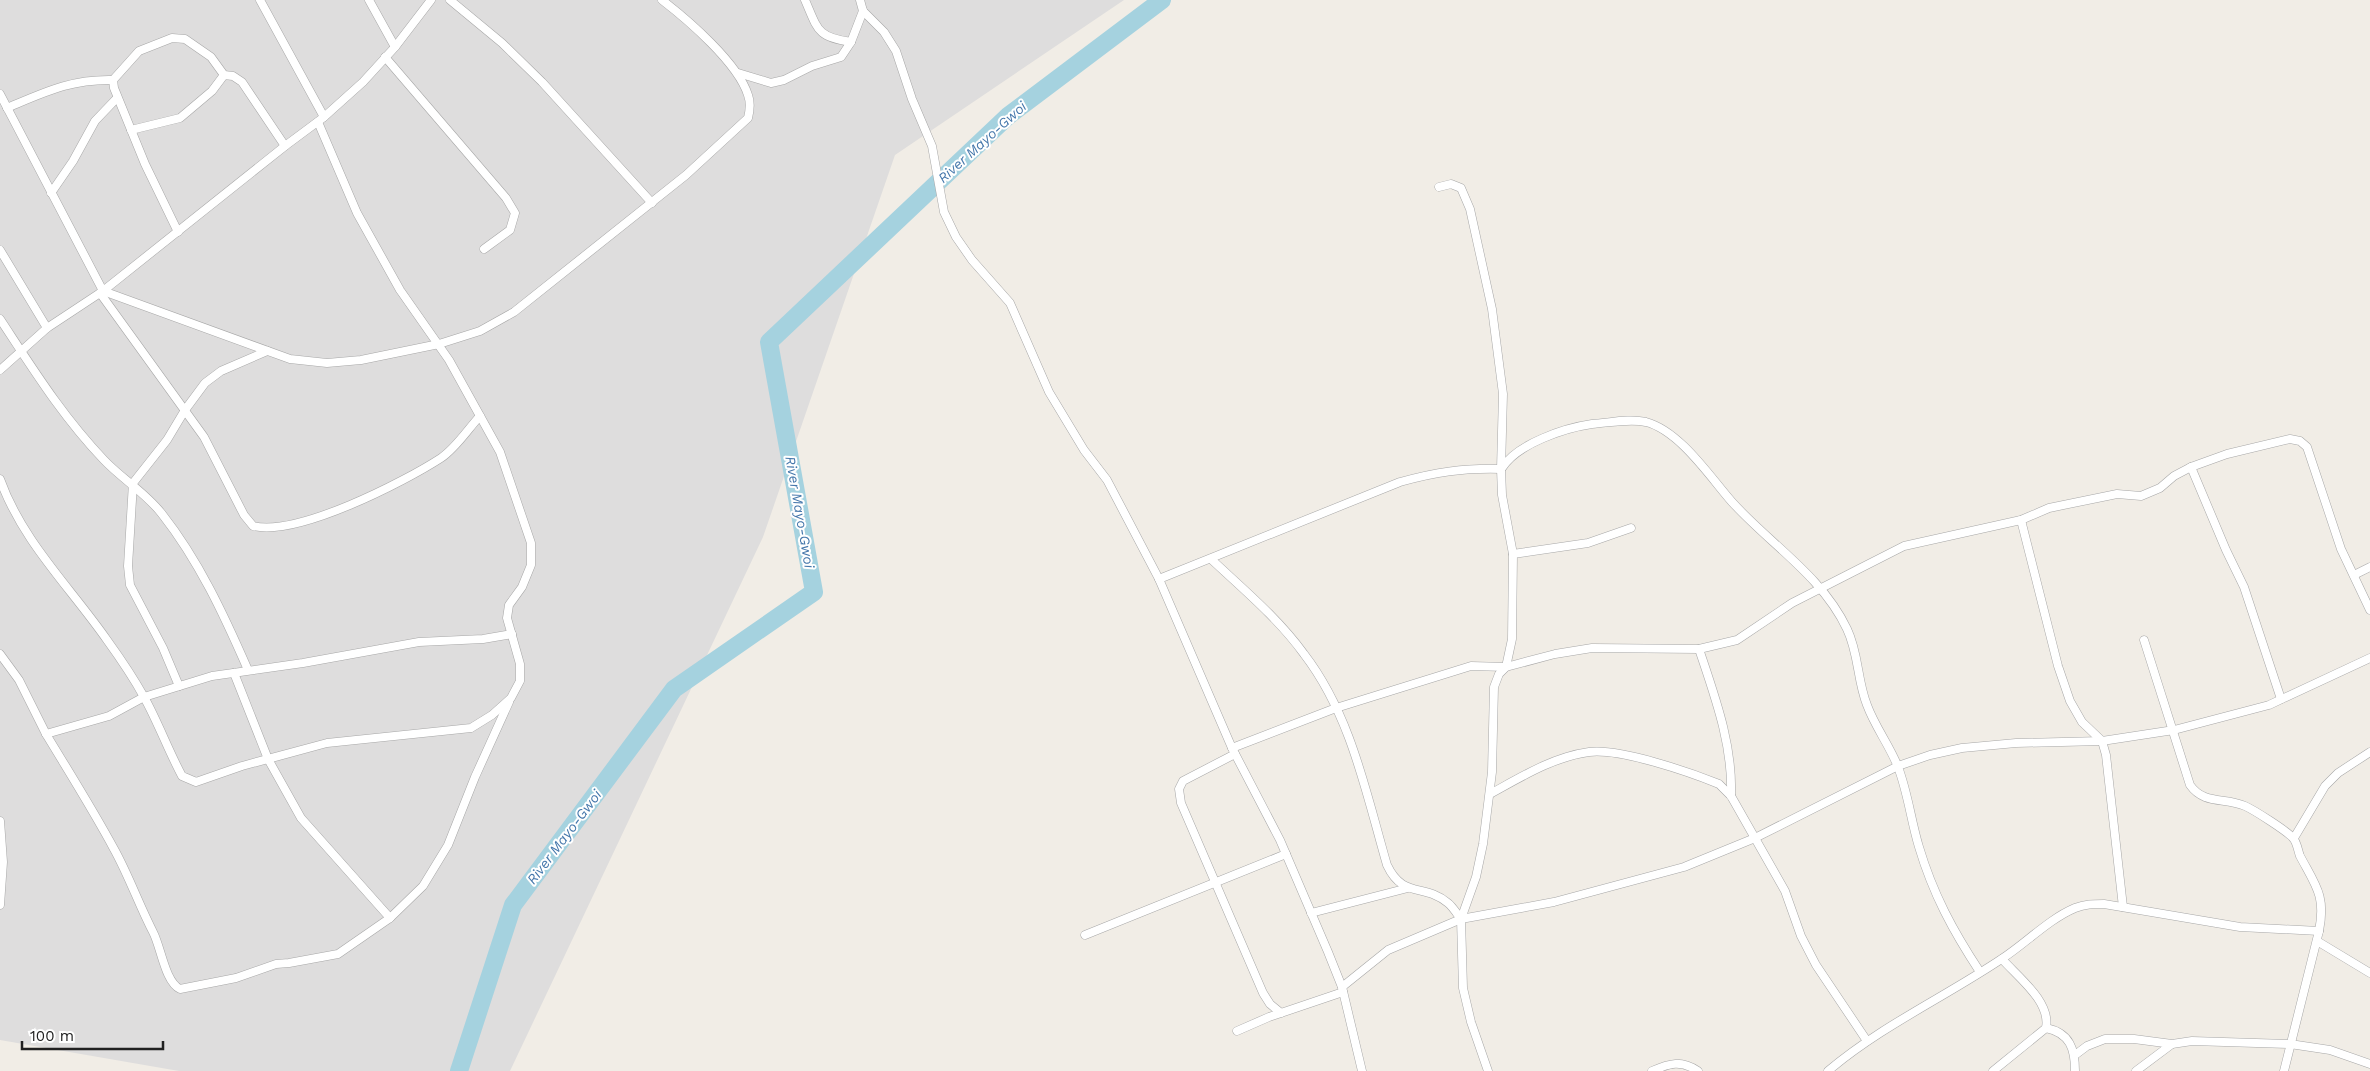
<svg xmlns="http://www.w3.org/2000/svg" width="2370" height="1071" viewBox="0 0 2370 1071" font-family="'Work Sans',sans-serif">
<rect width="100%" height="100%" fill="#f1ede6"/>
<path fill="#dedddd" d="M 0,0 L 1124,0 L 895,155 L 763,537 L 510,1071 L 179,1071 L 0,1040 Z"/>
<g fill="none" stroke-linecap="round" stroke-linejoin="round">
<path stroke="#a5d2df" stroke-width="18" d="M 459,1071 L 513,905 L 674,689 L 814,592 L 769,342 L 1008,116 L 1162,0"/>
<defs>
<g id="street">
<path d="M 260,0 L 324,117"/>
<path d="M 369,0 L 395,47"/>
<path d="M 450,0 L 502,43 L 542,82 L 652,203"/>
<path d="M 805,0 C 818,30 817,37 851,42"/>
<path d="M 860,0 L 863,11 L 884,32 L 896,51 L 912,99 L 932,146 L 944,212 L 956,237 L 972,260 L 1010,303 L 1049,392 L 1084,450 L 1107,480 L 1159,579 L 1232,748 L 1280,840 L 1328,952 L 1342,987 L 1362,1071"/>
<path d="M 385,57 L 506,198 L 515,213 L 510,230 L 484,249"/>
<path d="M 738,73 L 771,83 L 784,80 L 812,66 L 841,57 L 851,42 L 863,11"/>
<path d="M 0,94 L 103,291 L 290,359 L 327,363 L 361,360 L 439,344 L 480,331 L 514,312 L 686,175 L 748,118 C 750,110 751,103 748,95 C 738,63 688,20 662,0"/>
<path d="M 7,108 C 45,92 71,79 113,80"/>
<path d="M 131,130 L 180,118 L 212,91 L 224,75"/>
<path d="M 1439,187 L 1451,184 L 1461,188 L 1470,209 L 1492,309 L 1503,394 L 1501,469 L 1502,495 L 1513,554 L 1512,639 L 1506,667 L 1499,674 L 1494,687 L 1492,772 L 1483,844 L 1476,877 L 1461,919 L 1463,988 L 1471,1022 L 1488,1071"/>
<path d="M 51,193 L 73,161 L 95,121 L 117,98"/>
<path d="M 178,232 L 145,164 L 114,88 L 113,80 L 139,51 L 172,38 L 185,39 L 211,57 L 224,75 L 233,76 L 242,82 L 285,146"/>
<path d="M 0,250 L 47,328"/>
<path d="M 100,293 L 204,437 L 244,515 L 253,526 C 297,537 404,482 441,458 C 456,448 468,429 480,416"/>
<path d="M 0,319 C 33,369 62,416 104,460 C 122,479 146,493 162,514 C 199,561 224,615 248,670"/>
<path d="M 0,370 L 47,328 L 103,291 L 285,146 L 324,117 L 363,82 L 395,47 L 431,0"/>
<path d="M 2191,467 L 2226,550 L 2244,587 L 2281,699"/>
<path d="M 1502,468 C 1517,444 1564,428 1592,424 C 1609,423 1629,418 1646,422 C 1680,431 1710,477 1732,502 C 1771,545 1822,576 1847,629 C 1859,654 1857,680 1867,705 C 1875,727 1890,746 1898,767 C 1908,793 1911,821 1919,847 C 1933,894 1953,931 1980,972"/>
<path d="M 0,479 C 22,541 70,587 107,640 C 120,658 133,677 144,697 C 158,722 168,750 182,776 L 196,782 L 242,766 L 327,743 L 471,728 L 492,715 L 511,698 L 520,681 L 520,664 L 507,618 L 509,605 L 522,587 L 531,565 L 531,543 L 500,452 L 449,360 L 400,290 L 357,213 L 318,122"/>
<path d="M 2021,520 L 2058,666 L 2070,701 L 2082,722 L 2102,741 L 2106,755 L 2123,907"/>
<path d="M 1513,554 L 1588,543 L 1631,528"/>
<path d="M 1211,559 C 1243,589 1278,618 1304,654 C 1351,715 1366,793 1387,865 C 1403,899 1424,883 1448,903 C 1453,907 1457,914 1461,919"/>
<path d="M 2354,575 L 2370,567"/>
<path d="M 1159,579 L 1400,482 C 1436,472 1463,468 1501,469"/>
<path d="M 2144,640 L 2190,785 C 2204,805 2225,797 2245,806 C 2254,810 2287,831 2293,838 C 2297,842 2298,851 2300,856 C 2316,886 2326,896 2319,931 L 2284,1071"/>
<path d="M 1699,649 C 1715,697 1733,745 1731,796"/>
<path d="M 0,654 L 19,680 L 46,734 L 109,716 L 144,697 L 212,676 L 303,663 L 419,642 L 483,639 L 512,634"/>
<path d="M 234,673 L 268,759 L 301,818 L 390,918"/>
<path d="M 179,686 L 163,648 L 130,585 L 128,566 L 133,483 L 167,440 L 185,410 L 205,383 L 221,371 L 267,351"/>
<path d="M 46,734 C 69,772 93,810 114,849 C 129,876 139,905 153,932 C 161,947 165,982 180,989 L 236,978 L 276,964 L 289,963 L 338,954 L 390,918 L 423,886 L 448,845 L 475,777 L 509,702"/>
<path d="M 1232,748 L 1336,708 L 1471,666 L 1506,667 L 1555,654 L 1592,648 L 1699,649 L 1737,640 L 1792,603 L 1904,546 L 2021,520 L 2049,508 L 2117,494 L 2141,496 L 2160,488 L 2174,476 L 2191,467 L 2227,454 L 2290,439 L 2300,441 L 2307,447 L 2341,549 L 2370,610"/>
<path d="M 1235,754 L 1183,781 L 1179,789 L 1181,803 L 1263,993 L 1270,1004 L 1281,1013"/>
<path d="M 1490,794 C 1521,777 1553,757 1589,752 C 1620,748 1689,772 1719,784 L 1731,796 L 1785,891 L 1801,936 L 1816,965 L 1867,1041"/>
<path d="M 0,821 L 3,862 L 0,905"/>
<path d="M 2294,838 L 2325,786 L 2338,773 L 2370,752"/>
<path d="M 1311,913 L 1408,888"/>
<path d="M 1085,935 L 1286,854"/>
<path d="M 2317,941 L 2370,973"/>
<path d="M 1342,987 L 1388,950 L 1461,919 L 1554,902 L 1684,867 L 1755,838 L 1898,766 L 1930,755 L 1962,748 L 2016,743 L 2102,741 L 2174,730 L 2269,705 L 2370,658"/>
<path d="M 2046,1028 C 2070,1033 2075,1049 2075,1071"/>
<path d="M 1237,1031 L 1269,1017 L 1343,992"/>
<path d="M 2075,1055 L 2087,1046 L 2105,1039 L 2134,1039 L 2172,1044 L 2192,1041 L 2290,1044 L 2330,1050 L 2370,1064"/>
<path d="M 1652,1071 C 1670,1063 1681,1060 1698,1071"/>
<path d="M 1828,1071 C 1881,1026 1945,997 2003,958 C 2026,943 2049,919 2075,908 C 2085,904 2093,904 2104,904 L 2240,927 L 2319,931"/>
<path d="M 1993,1071 L 2046,1028 C 2051,1002 2019,978 2002,959"/>
<path d="M 2136,1071 L 2172,1044"/>
</g>
</defs>
<use href="#street" stroke="#a7a7a7" stroke-width="9"/>
<use href="#street" stroke="#fff" stroke-width="8"/>
</g>
<g text-anchor="middle" stroke-width="4" stroke-linejoin="round" paint-order="stroke">
<g font-size="14" font-style="italic" fill="#4577ab" stroke="#fff">
<text transform="translate(982 142) rotate(-42)" y="5">River Mayo-Gwoi</text>
<text transform="translate(800 512) rotate(80)" y="5">River Mayo-Gwoi</text>
<text transform="translate(564 837) rotate(-53)" y="5">River Mayo-Gwoi</text>
</g>
</g>
<path d="M22 1041v8h141v-8" fill="none" stroke="#202020" stroke-width="2.5"/>
<text x="30" y="1041" font-size="15" fill="#202020" stroke="#ffffff" stroke-width="4" paint-order="stroke">100 m</text>
</svg>
